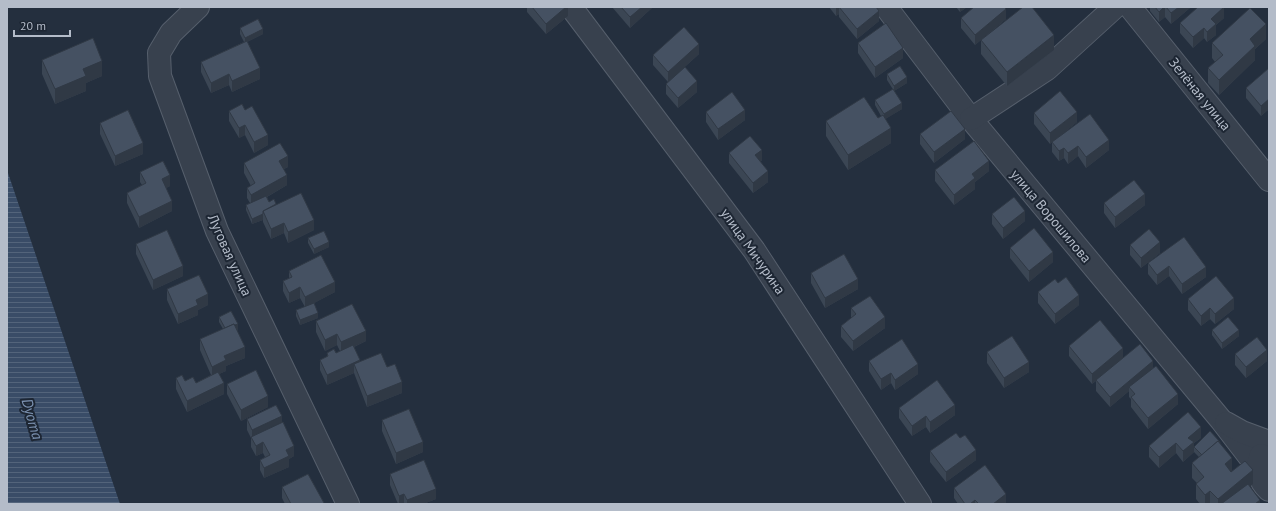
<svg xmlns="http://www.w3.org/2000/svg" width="1276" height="511" viewBox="0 0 1276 511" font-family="'PT Sans',sans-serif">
<defs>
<pattern id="water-rules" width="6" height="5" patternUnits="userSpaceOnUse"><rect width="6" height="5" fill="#394c67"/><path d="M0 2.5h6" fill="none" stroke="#53647b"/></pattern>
</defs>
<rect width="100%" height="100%" fill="#242f3e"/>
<path fill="url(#water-rules)" d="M 7,166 L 8,173 L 120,504 L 7,504 Z"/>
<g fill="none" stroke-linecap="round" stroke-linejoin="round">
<defs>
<g id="minor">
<path d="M 198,7 L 171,33 L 159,53 L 160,76 L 217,231 L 348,504"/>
<path d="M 571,7 L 754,250 L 920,504"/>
<path d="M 886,7 L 971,119 L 1221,420 L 1258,468"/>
<path d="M 1130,7 L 1269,180"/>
<path d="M 971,119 L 1047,69 L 1115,7"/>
<path d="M 1226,423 L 1242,432 L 1269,442"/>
<path d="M 1261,455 C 1255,468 1259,481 1269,490"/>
</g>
</defs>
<use href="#minor" stroke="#565f6c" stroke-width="24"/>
<use href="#minor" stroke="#38414e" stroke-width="22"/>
</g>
<g fill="#3b4654">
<path d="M 527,7 L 568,7 L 568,16 L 546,34 L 527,12 Z"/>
<path d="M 612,7 L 653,7 L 630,28 Z"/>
<path d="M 829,7 L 876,7 L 879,21 L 857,39 L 839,17 L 839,14 L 836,16 Z"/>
<path d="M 956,7 L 967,7 L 960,12 Z"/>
<path d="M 1150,7 L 1191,7 L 1171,24 L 1165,17 L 1159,22 L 1150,11 Z"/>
<path d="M 961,18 L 1006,19 L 991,32 L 1054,50 L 1007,86 L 981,54 L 981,40 L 975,45 L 961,28 Z"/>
<path d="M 1224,18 L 1216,25 L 1216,35 L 1207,42 L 1204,38 L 1193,48 L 1180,33 L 1180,23 Z"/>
<path d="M 240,28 L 263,34 L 247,42 L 260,79 L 232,92 L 229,85 L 211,93 L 201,72 L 201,62 L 244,42 L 240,34 Z"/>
<path d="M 1266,39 L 1255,49 L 1255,60 L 1219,95 L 1208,83 L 1208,68 L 1215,62 L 1212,58 L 1212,43 Z"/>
<path d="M 858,43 L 903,58 L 875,78 L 858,53 Z"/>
<path d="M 699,54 L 668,82 L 653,65 L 653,55 Z"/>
<path d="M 42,60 L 102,76 L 86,83 L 86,91 L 55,104 L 42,74 Z"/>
<path d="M 1269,68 L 1269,109 L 1261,116 L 1246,98 L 1246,88 Z"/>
<path d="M 887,74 L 907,83 L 894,91 L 887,80 Z"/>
<path d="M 666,84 L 697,92 L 678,108 L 666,94 Z"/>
<path d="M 875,100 L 902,109 L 885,119 L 891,143 L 848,170 L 826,136 L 826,121 L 878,118 L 881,116 L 875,105 Z"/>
<path d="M 245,110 L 268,145 L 254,153 L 245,135 L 239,138 L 229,121 L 229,111 Z"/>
<path d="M 706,112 L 745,120 L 718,140 L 706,122 Z"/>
<path d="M 1034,113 L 1077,122 L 1060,136 L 1109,150 L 1086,168 L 1078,156 L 1068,164 L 1064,158 L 1059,161 L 1052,152 L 1052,142 L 1050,144 L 1034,124 Z"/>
<path d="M 100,123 L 143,154 L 115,166 L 100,134 Z"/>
<path d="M 920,134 L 965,139 L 934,163 L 920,144 Z"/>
<path d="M 729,153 L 762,160 L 760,162 L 768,182 L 753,193 L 729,163 Z"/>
<path d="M 244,163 L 288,167 L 284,169 L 287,185 L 267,197 L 269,202 L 276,205 L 314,230 L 288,243 L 284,233 L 271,239 L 263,222 L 263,220 L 252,224 L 246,210 L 246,205 L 250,203 L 247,198 L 247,188 L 251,186 L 244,173 Z"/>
<path d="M 935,170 L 989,171 L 975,182 L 975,189 L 954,205 L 935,181 Z"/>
<path d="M 140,172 L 170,186 L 166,188 L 172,211 L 139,228 L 127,203 L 127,193 L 142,185 L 140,182 Z"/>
<path d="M 1104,203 L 1145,205 L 1115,228 L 1104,213 Z"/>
<path d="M 992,214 L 1025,221 L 1003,239 L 992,224 Z"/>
<path d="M 308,238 L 329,247 L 314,254 L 308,243 Z"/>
<path d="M 136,244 L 183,276 L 153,290 L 136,254 Z"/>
<path d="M 1130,245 L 1160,253 L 1141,268 L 1130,255 Z"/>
<path d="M 1010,248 L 1053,262 L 1029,282 L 1010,258 Z"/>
<path d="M 1148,263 L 1206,267 L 1206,277 L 1182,294 L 1169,276 L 1157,285 L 1148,274 Z"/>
<path d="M 289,271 L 335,292 L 314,303 L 318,318 L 300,325 L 296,316 L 296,310 L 305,307 L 300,298 L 289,303 L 283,291 L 283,281 L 289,278 Z"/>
<path d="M 811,273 L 858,289 L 825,308 L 811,283 Z"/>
<path d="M 1058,283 L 1079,305 L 1055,324 L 1038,303 L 1038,292 Z"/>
<path d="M 167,289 L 208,305 L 198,310 L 198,315 L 178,324 L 167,300 Z"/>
<path d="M 1188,299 L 1234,309 L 1215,324 L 1210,319 L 1201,326 L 1188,310 Z"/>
<path d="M 851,308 L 885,328 L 853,351 L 841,337 L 841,326 L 851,318 Z"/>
<path d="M 219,317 L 238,329 L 237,330 L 245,358 L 226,366 L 226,371 L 219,374 L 224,394 L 187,412 L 176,389 L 176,378 L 196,383 L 211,375 L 200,350 L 200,339 L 223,329 L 219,322 Z"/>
<path d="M 316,321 L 366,341 L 354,347 L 360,361 L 387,367 L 402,393 L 367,407 L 354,373 L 327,385 L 320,370 L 320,360 L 327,357 L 327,353 L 336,353 L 340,351 L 337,345 L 325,351 L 316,332 Z"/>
<path d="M 1212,330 L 1239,336 L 1222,349 L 1212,335 Z"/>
<path d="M 1069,346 L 1123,358 L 1153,368 L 1178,404 L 1148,429 L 1131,407 L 1131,399 L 1129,397 L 1129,391 L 1110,407 L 1096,391 L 1096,381 L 1092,384 L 1069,356 Z"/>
<path d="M 987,352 L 1029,372 L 1004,388 L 987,363 Z"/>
<path d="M 1235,354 L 1267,361 L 1246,378 L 1235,365 Z"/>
<path d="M 1269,357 L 1269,370 L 1268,369 L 1268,358 Z"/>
<path d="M 869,361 L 918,374 L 895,390 L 891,383 L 881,390 L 869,371 Z"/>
<path d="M 227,384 L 268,407 L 241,421 L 227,394 Z"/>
<path d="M 899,408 L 955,415 L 930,433 L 926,427 L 912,436 L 899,418 Z"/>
<path d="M 247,419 L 282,422 L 294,456 L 289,459 L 289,467 L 264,478 L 260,470 L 260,460 L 265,457 L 263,453 L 256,456 L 251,447 L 251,438 L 247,430 Z"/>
<path d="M 382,420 L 423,452 L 396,464 L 382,431 Z"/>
<path d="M 960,438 L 976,460 L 946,482 L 930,462 L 930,451 Z"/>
<path d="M 1201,438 L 1194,443 L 1194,452 L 1183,462 L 1176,453 L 1159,468 L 1149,457 L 1149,446 Z"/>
<path d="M 1220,444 L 1232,471 L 1253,484 L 1250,486 L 1260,504 L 1200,504 L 1196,499 L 1196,484 L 1197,483 L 1192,478 L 1192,463 L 1199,457 L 1194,452 L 1194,447 Z"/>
<path d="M 390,474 L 436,499 L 423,504 L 398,504 L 390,485 Z"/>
<path d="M 282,487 L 324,504 L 285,504 L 282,498 Z"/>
<path d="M 954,488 L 1006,504 L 958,504 L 954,498 Z"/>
</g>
<g fill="#303945">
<path d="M 566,7 L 568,7 L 568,16 L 546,34 L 546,24 Z"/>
<path d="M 642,7 L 653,7 L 630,28 L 630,17 Z"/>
<path d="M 836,7 L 839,7 L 839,14 L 836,16 Z"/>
<path d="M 960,7 L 967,7 L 960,12 Z"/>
<path d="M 1164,7 L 1165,7 L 1165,17 L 1159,22 L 1159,12 Z"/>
<path d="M 1179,7 L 1191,7 L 1171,24 L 1171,13 Z"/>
<path d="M 1224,7 L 1224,18 L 1216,25 L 1216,35 L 1207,42 L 1207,32 L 1211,19 Z"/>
<path d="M 1006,9 L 1006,19 L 975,45 L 975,35 Z"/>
<path d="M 879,11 L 879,21 L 857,39 L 857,29 Z"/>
<path d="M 1266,24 L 1266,39 L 1255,49 L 1255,60 L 1219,95 L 1219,80 L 1250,39 Z"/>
<path d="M 1204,28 L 1204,38 L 1193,48 L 1193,37 Z"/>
<path d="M 263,29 L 263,34 L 245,43 L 245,38 Z"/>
<path d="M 1054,35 L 1054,50 L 1007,86 L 1007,72 Z"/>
<path d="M 699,44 L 699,54 L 668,82 L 668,72 Z"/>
<path d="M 903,48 L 903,58 L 875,78 L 875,67 Z"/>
<path d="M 102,61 L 102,76 L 86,83 L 86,91 L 55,104 L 55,89 L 83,69 Z"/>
<path d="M 260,68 L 260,79 L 232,92 L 232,81 Z"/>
<path d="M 229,74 L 229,85 L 211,93 L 211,83 Z"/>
<path d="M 907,77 L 907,83 L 894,91 L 894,86 Z"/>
<path d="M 697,81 L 697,92 L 678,108 L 678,98 Z"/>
<path d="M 1269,99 L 1269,109 L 1261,116 L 1261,106 Z"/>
<path d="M 902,103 L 902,109 L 884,120 L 884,114 Z"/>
<path d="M 745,110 L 745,120 L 718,140 L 718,129 Z"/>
<path d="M 1077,112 L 1077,122 L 1050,144 L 1050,133 Z"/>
<path d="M 245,125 L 245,135 L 239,138 L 239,128 Z"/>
<path d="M 891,128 L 891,143 L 848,170 L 848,155 Z"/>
<path d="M 965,129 L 965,139 L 934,163 L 934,152 Z"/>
<path d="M 268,135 L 268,145 L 254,153 L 254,142 Z"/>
<path d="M 1109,140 L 1109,150 L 1086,168 L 1086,157 Z"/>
<path d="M 143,143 L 143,154 L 115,166 L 115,156 Z"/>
<path d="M 1078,146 L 1078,156 L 1068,164 L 1068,153 Z"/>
<path d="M 1064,148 L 1064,158 L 1059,161 L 1059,151 Z"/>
<path d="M 762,150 L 762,160 L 755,166 L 755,155 Z"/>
<path d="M 288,156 L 288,167 L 279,171 L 279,161 Z"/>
<path d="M 989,161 L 989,171 L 975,182 L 975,189 L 954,205 L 954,195 L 972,174 Z"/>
<path d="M 768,171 L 768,182 L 753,193 L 753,183 Z"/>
<path d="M 170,175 L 170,186 L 162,190 L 162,179 Z"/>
<path d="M 287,175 L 287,185 L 251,206 L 251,195 Z"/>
<path d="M 1145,194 L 1145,205 L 1115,228 L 1115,217 Z"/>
<path d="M 172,201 L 172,211 L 139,228 L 139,217 Z"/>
<path d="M 1025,211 L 1025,221 L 1003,239 L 1003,228 Z"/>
<path d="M 263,214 L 263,220 L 252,224 L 252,219 Z"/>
<path d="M 314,220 L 314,230 L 288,243 L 288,232 Z"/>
<path d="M 284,223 L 284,233 L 271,239 L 271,229 Z"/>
<path d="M 329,242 L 329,247 L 314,254 L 314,249 Z"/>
<path d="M 1160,242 L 1160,253 L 1141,268 L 1141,258 Z"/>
<path d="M 1053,252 L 1053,262 L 1029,282 L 1029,271 Z"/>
<path d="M 183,266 L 183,276 L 153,290 L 153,280 Z"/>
<path d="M 1169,266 L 1169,276 L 1157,285 L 1157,275 Z"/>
<path d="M 1206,267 L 1206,277 L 1182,294 L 1182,284 Z"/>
<path d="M 858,279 L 858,289 L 825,308 L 825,298 Z"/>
<path d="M 335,282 L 335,292 L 305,308 L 305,297 Z"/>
<path d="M 300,287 L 300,298 L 289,303 L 289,293 Z"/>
<path d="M 208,294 L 208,305 L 198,310 L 198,315 L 178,324 L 178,314 L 196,300 Z"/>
<path d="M 1079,295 L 1079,305 L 1055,324 L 1055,314 Z"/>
<path d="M 1234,298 L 1234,309 L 1215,324 L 1215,314 Z"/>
<path d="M 1210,308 L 1210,319 L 1201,326 L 1201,316 Z"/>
<path d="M 318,313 L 318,318 L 300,325 L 300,320 Z"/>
<path d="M 885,317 L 885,328 L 853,351 L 853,341 Z"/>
<path d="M 238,324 L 238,329 L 226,335 L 226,330 Z"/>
<path d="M 1239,330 L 1239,336 L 1222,349 L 1222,343 Z"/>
<path d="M 366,331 L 366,341 L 341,353 L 341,342 Z"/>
<path d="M 337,334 L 337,345 L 325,351 L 325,340 Z"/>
<path d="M 245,347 L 245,358 L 226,366 L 226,371 L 212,377 L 212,367 L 224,356 Z"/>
<path d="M 1123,348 L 1123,359 L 1092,384 L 1092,374 Z"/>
<path d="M 1267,350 L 1267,361 L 1246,378 L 1246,367 Z"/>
<path d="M 360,360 L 360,371 L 354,364 L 354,373 L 327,385 L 327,375 Z"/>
<path d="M 1153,361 L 1153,371 L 1129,387 L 1129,391 L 1110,407 L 1110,397 Z"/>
<path d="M 1029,362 L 1029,372 L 1004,388 L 1004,378 Z"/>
<path d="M 918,364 L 918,374 L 895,390 L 895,380 Z"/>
<path d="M 891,373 L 891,383 L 881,390 L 881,379 Z"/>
<path d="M 402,382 L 402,393 L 367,407 L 367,396 Z"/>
<path d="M 224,383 L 224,394 L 187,412 L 187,401 Z"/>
<path d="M 1178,394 L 1178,404 L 1148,429 L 1148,418 Z"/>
<path d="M 268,396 L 268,407 L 241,421 L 241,410 Z"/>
<path d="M 955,405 L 955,415 L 930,433 L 930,422 Z"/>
<path d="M 282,416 L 282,426 L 252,439 L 252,430 Z"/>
<path d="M 926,416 L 926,427 L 912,436 L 912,426 Z"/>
<path d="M 1201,427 L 1201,438 L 1194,443 L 1194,452 L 1183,462 L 1183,451 L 1188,438 Z"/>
<path d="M 263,442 L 263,453 L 256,456 L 256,446 Z"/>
<path d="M 423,442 L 423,452 L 396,464 L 396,453 Z"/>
<path d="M 1176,443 L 1176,453 L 1159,468 L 1159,457 Z"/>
<path d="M 294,446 L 294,456 L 289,459 L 289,467 L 264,478 L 264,468 L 286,450 Z"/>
<path d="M 976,450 L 976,460 L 946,482 L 946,472 Z"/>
<path d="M 1232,458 L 1232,473 L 1225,479 L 1225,464 Z"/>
<path d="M 1253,470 L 1253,484 L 1230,504 L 1218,504 L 1218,499 Z"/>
<path d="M 436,489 L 436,499 L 423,504 L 407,504 L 407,500 Z"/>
<path d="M 1210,491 L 1210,504 L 1205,504 L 1205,495 Z"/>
<path d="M 404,494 L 404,504 L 399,504 L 399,496 Z"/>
<path d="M 1006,494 L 1006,504 L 993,504 Z"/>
<path d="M 975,500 L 975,504 L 970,504 Z"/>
<path d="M 1260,500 L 1260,504 L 1255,504 Z"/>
</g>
<g fill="#455162" stroke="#303945">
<path d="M 532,7 L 566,7 L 546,24 Z"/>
<path d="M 621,7 L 642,7 L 630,17 Z"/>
<path d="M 839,7 L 876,7 L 879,11 L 857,29 Z"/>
<path d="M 974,7 L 1004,7 L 1006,9 L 975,35 L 961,18 Z"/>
<path d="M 1023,7 L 1032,7 L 1054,35 L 1007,72 L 981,40 Z"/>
<path d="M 1155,7 L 1164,7 L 1159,12 Z"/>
<path d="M 1166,7 L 1179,7 L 1171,13 Z"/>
<path d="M 1198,7 L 1224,7 L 1211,19 L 1216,24 L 1207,32 L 1204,28 L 1193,37 L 1180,23 Z"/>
<path d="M 1250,8 L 1266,24 L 1250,39 L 1255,46 L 1219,80 L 1208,68 L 1223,55 L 1212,43 Z"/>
<path d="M 258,19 L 263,29 L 245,38 L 240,28 Z"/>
<path d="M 886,23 L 903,48 L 875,67 L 858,43 Z"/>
<path d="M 684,27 L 699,44 L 668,72 L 653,55 Z"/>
<path d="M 93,38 L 102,61 L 83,69 L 86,76 L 55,89 L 42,60 Z"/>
<path d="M 247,41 L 260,68 L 232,81 L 229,74 L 211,83 L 201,62 Z"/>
<path d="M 900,66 L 907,77 L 894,86 L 887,74 Z"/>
<path d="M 685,67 L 697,81 L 678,98 L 666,84 Z"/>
<path d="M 1269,68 L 1269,99 L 1261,106 L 1246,88 Z"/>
<path d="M 893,89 L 902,103 L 884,114 L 875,100 Z"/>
<path d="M 1060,91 L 1077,112 L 1050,133 L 1034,113 Z"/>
<path d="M 732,92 L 745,110 L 718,129 L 706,112 Z"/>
<path d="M 864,97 L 878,118 L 883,115 L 891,128 L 848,155 L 826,121 Z"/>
<path d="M 242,104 L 245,110 L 252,106 L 268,135 L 254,142 L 245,125 L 239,128 L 229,111 Z"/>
<path d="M 128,110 L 143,143 L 115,156 L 100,123 Z"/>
<path d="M 951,111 L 965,129 L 934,152 L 920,134 Z"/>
<path d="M 1090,114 L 1109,140 L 1086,157 L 1078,146 L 1068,153 L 1064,148 L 1059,151 L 1052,142 Z"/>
<path d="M 750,136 L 762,150 L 755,155 L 768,171 L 753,183 L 729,153 Z"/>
<path d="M 974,141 L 989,161 L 972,174 L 975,178 L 954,195 L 935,170 Z"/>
<path d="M 280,143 L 288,156 L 279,161 L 287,175 L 251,195 L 247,188 L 255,183 L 244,163 Z"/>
<path d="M 163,161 L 170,175 L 162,179 L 172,201 L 139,217 L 127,193 L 146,183 L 140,172 Z"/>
<path d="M 1134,180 L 1145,194 L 1115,217 L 1104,203 Z"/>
<path d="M 301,193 L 314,220 L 288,232 L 284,223 L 271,229 L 263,211 Z"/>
<path d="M 266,196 L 269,202 L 274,199 L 276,204 L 263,211 L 263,214 L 252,219 L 246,205 Z"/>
<path d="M 1014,197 L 1025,211 L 1003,228 L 992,214 Z"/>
<path d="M 1034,228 L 1053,252 L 1029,271 L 1010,248 Z"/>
<path d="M 1149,229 L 1160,242 L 1141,258 L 1130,245 Z"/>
<path d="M 167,230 L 183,266 L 153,280 L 136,244 Z"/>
<path d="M 324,231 L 329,242 L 314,249 L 308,238 Z"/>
<path d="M 1184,237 L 1206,267 L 1182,284 L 1169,266 L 1157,275 L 1148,263 Z"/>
<path d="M 844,254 L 858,279 L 825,298 L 811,273 Z"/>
<path d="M 321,255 L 335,282 L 305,297 L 300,287 L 289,293 L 283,281 L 292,277 L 289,271 Z"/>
<path d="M 199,275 L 208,294 L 196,300 L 198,305 L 178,314 L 167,289 Z"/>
<path d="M 1216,276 L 1234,298 L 1215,314 L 1210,308 L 1201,316 L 1188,299 Z"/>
<path d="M 1066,277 L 1079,295 L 1055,314 L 1038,292 L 1055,279 L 1058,283 Z"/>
<path d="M 870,296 L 885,317 L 853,341 L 841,326 L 856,314 L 851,308 Z"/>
<path d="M 314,303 L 318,313 L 300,320 L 296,310 Z"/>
<path d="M 352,304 L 366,331 L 341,342 L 337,334 L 325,340 L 316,321 Z"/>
<path d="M 231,311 L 238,324 L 235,325 L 234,324 L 225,328 L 219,317 Z"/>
<path d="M 1228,317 L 1239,330 L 1222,343 L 1212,330 Z"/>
<path d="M 1100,320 L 1123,348 L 1092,374 L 1069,346 Z"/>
<path d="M 234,324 L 245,347 L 224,356 L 226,360 L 212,367 L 200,339 Z"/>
<path d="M 1012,336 L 1029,362 L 1004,378 L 987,352 Z"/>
<path d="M 1257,337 L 1267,350 L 1246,367 L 1235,354 Z"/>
<path d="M 902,339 L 918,364 L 895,380 L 891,373 L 881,379 L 869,361 Z"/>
<path d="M 1140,344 L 1153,361 L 1110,397 L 1096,380 Z"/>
<path d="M 353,345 L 360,360 L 327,375 L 320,360 L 328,356 L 327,353 L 334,349 L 336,353 Z"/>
<path d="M 381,353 L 387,367 L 395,364 L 402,382 L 367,396 L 354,364 Z"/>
<path d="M 1156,366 L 1178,394 L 1148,418 L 1131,397 L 1135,394 L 1129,387 Z"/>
<path d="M 256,370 L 268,396 L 241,410 L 227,384 Z"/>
<path d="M 218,372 L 224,383 L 187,401 L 176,378 L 182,375 L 185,381 L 193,377 L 196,383 Z"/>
<path d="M 937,380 L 955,405 L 930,422 L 926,416 L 912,426 L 899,408 Z"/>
<path d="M 276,405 L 282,416 L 252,430 L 247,419 Z"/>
<path d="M 409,409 L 423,442 L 396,453 L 382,420 Z"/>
<path d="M 1188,412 L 1201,427 L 1188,438 L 1194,442 L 1183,451 L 1176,443 L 1159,457 L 1149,446 Z"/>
<path d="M 283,422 L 294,446 L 286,450 L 289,456 L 264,468 L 260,460 L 270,455 L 263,442 L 256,446 L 251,437 Z"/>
<path d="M 1210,431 L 1220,442 L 1220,443 L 1218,441 L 1202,455 L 1194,447 Z"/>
<path d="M 956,433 L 960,438 L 965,435 L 976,450 L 946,472 L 930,451 Z"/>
<path d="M 1218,441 L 1232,458 L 1225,464 L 1231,472 L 1245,461 L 1253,470 L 1218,499 L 1210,491 L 1205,495 L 1196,484 L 1204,477 L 1192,463 Z"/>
<path d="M 424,460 L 436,489 L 407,500 L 404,494 L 399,496 L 390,474 Z"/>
<path d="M 985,465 L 1006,494 L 993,504 L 979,504 L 975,500 L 970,504 L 965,504 L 954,488 Z"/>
<path d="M 308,474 L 324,503 L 322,504 L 291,504 L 282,487 Z"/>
<path d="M 1248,484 L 1260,500 L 1255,504 L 1221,504 Z"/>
</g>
<g text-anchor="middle" stroke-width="4" stroke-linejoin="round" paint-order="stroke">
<g font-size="14" fill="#b4bcc9" stroke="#1d2633">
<text transform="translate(1200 94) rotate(51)" y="5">Зелёная улица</text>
<text transform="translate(1051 216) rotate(50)" y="5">улица Ворошилова</text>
<text transform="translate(753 251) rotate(55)" y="5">улица Мичурина</text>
<text transform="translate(230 255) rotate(66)" y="5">Луговая улица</text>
</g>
<g font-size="15" font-style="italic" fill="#7c92b1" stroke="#1d2633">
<text transform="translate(32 419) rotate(74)" y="5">Dyoma</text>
</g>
</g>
<rect width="1276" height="511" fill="none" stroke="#b4bcc9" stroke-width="16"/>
<path d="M14 30v6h56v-6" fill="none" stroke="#b4bcc9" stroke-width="2"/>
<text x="20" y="30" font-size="12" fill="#b4bcc9" stroke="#1d2633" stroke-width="3" paint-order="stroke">20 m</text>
</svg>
